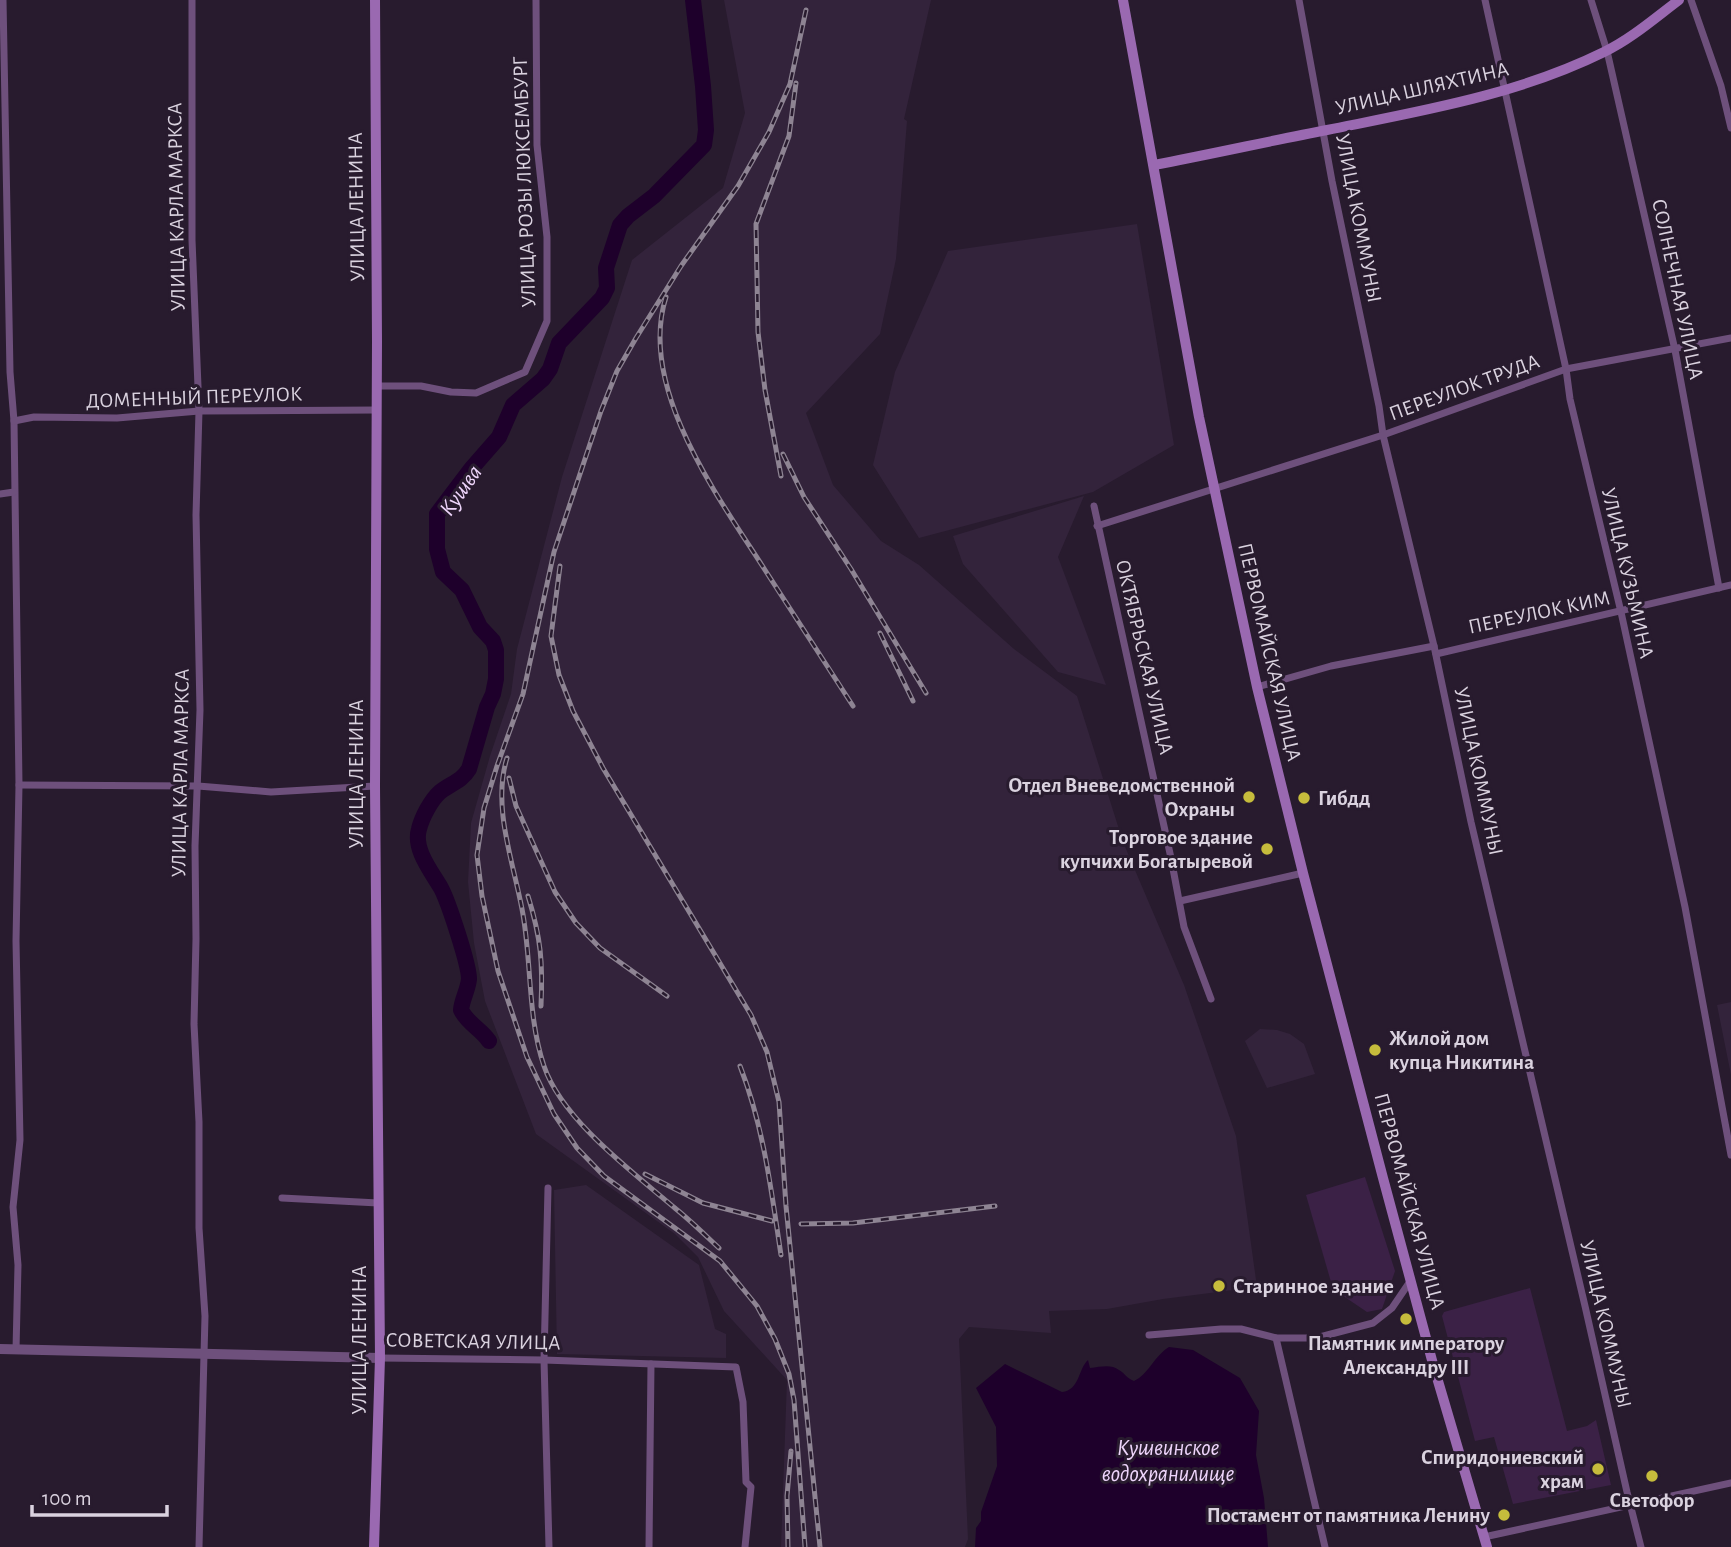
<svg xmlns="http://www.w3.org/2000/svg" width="1731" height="1547" viewBox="0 0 1731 1547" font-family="'Alegreya Sans',sans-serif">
<rect width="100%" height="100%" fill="#281b2e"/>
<g fill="#33233b">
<path d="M 724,0 L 931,0 L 904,119 L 907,121 L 896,259 L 880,334 L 806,413 L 833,485 L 881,541 L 919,565 L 1014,649 L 1077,696 L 1123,842 L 1184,985 L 1236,1136 L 1257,1287 L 1163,1299 L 1107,1309 L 1049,1311 L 1051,1333 L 969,1327 L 959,1339 L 968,1539 L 965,1547 L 781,1547 L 787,1380 L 724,1311 L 698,1257 L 675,1234 L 536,1134 L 485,1001 L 474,943 L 468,882 L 471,823 L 490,756 L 511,694 L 517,649 L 562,477 L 632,260 L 723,188 L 745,113 Z"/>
<path d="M 1137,224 L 1174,445 L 1093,492 L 919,538 L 873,465 L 895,372 L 948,251 Z"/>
<path d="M 1084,496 L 1058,557 L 1106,685 L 1058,672 L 963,564 L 953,536 Z"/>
<path d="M 1731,1002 L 1731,1075 L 1717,1005 Z"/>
<path d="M 1260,1029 L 1277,1030 L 1290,1034 L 1304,1044 L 1315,1074 L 1267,1088 L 1245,1041 Z"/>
<path d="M 586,1185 L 699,1265 L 715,1329 L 726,1334 L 726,1358 L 557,1354 L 554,1190 Z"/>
</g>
<g fill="#3b2146">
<path d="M 1365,1177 L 1395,1271 L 1382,1309 L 1367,1312 L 1333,1289 L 1306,1195 Z"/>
<path d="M 1530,1288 L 1567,1431 L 1587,1426 L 1596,1420 L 1611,1485 L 1513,1504 L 1494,1437 L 1475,1441 L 1442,1316 L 1444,1312 Z"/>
</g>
<path fill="#1e002b" d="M 1169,1347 L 1193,1350 L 1240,1378 L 1259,1411 L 1256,1455 L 1264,1498 L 1268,1547 L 975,1547 L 976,1528 L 981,1521 L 981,1512 L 997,1466 L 996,1427 L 976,1388 L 1005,1364 L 1062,1392 C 1080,1390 1078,1369 1088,1360 L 1090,1368 C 1101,1367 1111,1364 1119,1370 C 1126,1374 1126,1378 1134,1381 C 1149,1374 1154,1356 1169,1347 Z"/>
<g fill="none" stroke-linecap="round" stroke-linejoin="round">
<path stroke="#1e002b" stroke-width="16" d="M 489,1041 C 481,1029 468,1024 461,1010 C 462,999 468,990 469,979 C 469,964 448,901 441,888 C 431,871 413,849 419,829 C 422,817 431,800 440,792 C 451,783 461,782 469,769 L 487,707 L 493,694 L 496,679 L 496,650 L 493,641 L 480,627 L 462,590 L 443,572 L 437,549 L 437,514 L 471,469 L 499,437 L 513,405 L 543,379 L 550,369 L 559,343 L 602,298 L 607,288 L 606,268 L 620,225 L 628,216 L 654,196 L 704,145 L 706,130 L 703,86 L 693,0"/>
<g stroke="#6e507c" stroke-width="7">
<path d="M 3,0 L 10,372 L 14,421 L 19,785 L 16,941 L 20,1140 L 13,1207 L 18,1265 L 16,1350"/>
<path d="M 192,0 L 192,240 L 199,411 L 196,515 L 200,710 L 195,846 L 196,939 L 194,1024 L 199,1122 L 199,1228 L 205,1316 L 199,1547"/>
<path d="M 1299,0 L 1332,181 L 1379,406 L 1383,435 L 1434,646 L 1471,822 L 1585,1306 L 1627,1492 L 1641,1547"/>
<path d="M 1485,0 L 1566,369 L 1570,399 L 1621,612 L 1685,907 L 1731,1155"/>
<path d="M 1591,0 L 1607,51 L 1675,350 L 1719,588"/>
<path d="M 1691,0 L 1721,86 L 1731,128"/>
<path d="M 376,386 L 421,386 L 451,392 L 476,393 L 525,372 L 547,321 L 547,237 L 537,145 L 536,0"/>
<path d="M 14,421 L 34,417 L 117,418 L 199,411 L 376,410"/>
<path d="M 0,494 L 14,492"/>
<path d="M 1094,506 L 1171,858 L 1184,927 L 1211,999"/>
<path d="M 1097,526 L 1383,435 L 1566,369 L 1731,338"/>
<path d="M 1436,654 L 1731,585"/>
<path d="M 1257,687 L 1331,666 L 1434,646"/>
<path d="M 19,785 L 198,786 L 271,792 L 375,786"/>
<path d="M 1180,901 L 1303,873"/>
<path d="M 548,1188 L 544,1360 L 549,1547"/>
<path d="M 282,1198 L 378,1203"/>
<path d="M 1149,1335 L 1221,1329 L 1241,1329 L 1276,1338 L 1316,1338 L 1373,1323 L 1392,1308 L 1411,1280"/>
<path d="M 1276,1338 L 1325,1547"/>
<path d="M 380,1358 L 544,1360 L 736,1367 L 743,1402 L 746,1482 L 751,1487 L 745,1547"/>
<path d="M 1484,1537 L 1731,1483"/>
<path d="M 649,1547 L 651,1364"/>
</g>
<path stroke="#6e507c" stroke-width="10" d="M 0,1349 L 380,1358"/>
<g stroke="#9a69b1" stroke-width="10">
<path d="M 1123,0 L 1199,417 L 1257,687 L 1303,873 L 1383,1178 L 1433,1364 L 1487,1547"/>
<path d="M 1154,165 C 1212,154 1270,141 1327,130 C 1421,111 1517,95 1604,52 C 1631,39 1655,18 1679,0"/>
<path d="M 374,1547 L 380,1358 L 375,786 L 377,341 L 375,0"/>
</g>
<defs>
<g id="rail">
<path d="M 666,297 C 637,388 719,498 765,570 C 794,615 824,661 853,706"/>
<path d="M 783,454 L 804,497 L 851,569 L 926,693"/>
<path d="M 781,476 L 765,390 L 758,332 L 756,224 L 789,136 L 796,83"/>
<path d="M 560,566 L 551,636 L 559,675 L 573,711 L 603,768 L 751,1015 L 767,1052 L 779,1102 L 786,1206 L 820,1547"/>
<path d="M 880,633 L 913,701"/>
<path d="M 507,758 C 492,806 513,861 522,909 C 532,960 527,1016 544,1066 C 562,1120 634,1173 676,1209 C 691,1221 705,1235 719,1248"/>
<path d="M 509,778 L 516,806 L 555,892 L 576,923 L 600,948 L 667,996"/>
<path d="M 528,896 C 541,938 543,963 541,1006"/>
<path d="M 740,1066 C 764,1128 771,1189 781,1255"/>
<path d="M 645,1174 L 703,1203 L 772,1221"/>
<path d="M 801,1224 L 853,1223 L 995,1206"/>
<path d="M 788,1547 L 787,1496 L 791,1451"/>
<path d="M 805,1547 L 794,1400 L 789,1374 L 775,1339 L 757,1306 L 720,1261 L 604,1176 L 577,1148 L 554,1114 L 527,1057 L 498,971 L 482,896 L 477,855 L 484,808 L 497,766 L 523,694 L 554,552 L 601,411 L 617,371 L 636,338 L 681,266 L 738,186 L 769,132 L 790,84 L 806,10"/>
</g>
</defs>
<use href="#rail" stroke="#8e8493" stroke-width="5"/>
<use href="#rail" stroke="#281b2e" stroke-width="2.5" stroke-dasharray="8" stroke-linecap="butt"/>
</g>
<g fill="#c6bc3c" stroke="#281b2e" stroke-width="2.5">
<circle cx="1249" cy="797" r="7"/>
<circle cx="1304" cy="798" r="7"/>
<circle cx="1267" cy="849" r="7"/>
<circle cx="1375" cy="1050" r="7"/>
<circle cx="1219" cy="1286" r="7"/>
<circle cx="1406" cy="1319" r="7"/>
<circle cx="1598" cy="1469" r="7"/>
<circle cx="1652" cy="1476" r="7"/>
<circle cx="1504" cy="1515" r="7"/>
</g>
<g text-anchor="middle" stroke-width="6" stroke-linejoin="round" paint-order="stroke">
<g font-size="21" fill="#dad2df" stroke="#281b2e">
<text transform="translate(1422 88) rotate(-13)" y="7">УЛИЦА ШЛЯХТИНА</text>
<text transform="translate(524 182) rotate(-92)" y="7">УЛИЦА РОЗЫ ЛЮКСЕМБУРГ</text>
<text transform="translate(176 207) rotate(-91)" y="7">УЛИЦА КАРЛА МАРКСА</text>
<text transform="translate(356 207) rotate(-91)" y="7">УЛИЦА ЛЕНИНА</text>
<text transform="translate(1359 218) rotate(79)" y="7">УЛИЦА КОММУНЫ</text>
<text transform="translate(1678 289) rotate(78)" y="7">СОЛНЕЧНАЯ УЛИЦА</text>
<text transform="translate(1464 387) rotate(-20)" y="7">ПЕРЕУЛОК ТРУДА</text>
<text transform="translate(194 397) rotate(-2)" y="7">ДОМЕННЫЙ ПЕРЕУЛОК</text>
<text transform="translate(1628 573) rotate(77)" y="7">УЛИЦА КУЗЬМИНА</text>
<text transform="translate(1539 612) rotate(-12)" y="7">ПЕРЕУЛОК КИМ</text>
<text transform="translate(1270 652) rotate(77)" y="7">ПЕРВОМАЙСКАЯ УЛИЦА</text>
<text transform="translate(1145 657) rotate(77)" y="7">ОКТЯБРЬСКАЯ УЛИЦА</text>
<text transform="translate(1479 771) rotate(78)" y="7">УЛИЦА КОММУНЫ</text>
<text transform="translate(180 773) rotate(-89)" y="7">УЛИЦА КАРЛА МАРКСА</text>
<text transform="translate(356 774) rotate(-90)" y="7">УЛИЦА ЛЕНИНА</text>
<text transform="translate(1410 1201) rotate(75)" y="7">ПЕРВОМАЙСКАЯ УЛИЦА</text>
<text transform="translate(1606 1324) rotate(77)" y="7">УЛИЦА КОММУНЫ</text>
<text transform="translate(359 1340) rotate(-90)" y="7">УЛИЦА ЛЕНИНА</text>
<text transform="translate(473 1341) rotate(1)" y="7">СОВЕТСКАЯ УЛИЦА</text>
</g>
<g font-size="21" font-weight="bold" fill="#dad2df" stroke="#281b2e" text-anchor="end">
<text x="1235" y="792">Отдел Вневедомственной<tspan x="1235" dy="24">Охраны</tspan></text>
<text x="1318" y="805" text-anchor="start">Гибдд</text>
<text x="1253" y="844">Торговое здание<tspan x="1253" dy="24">купчихи Богатыревой</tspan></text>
<text x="1389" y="1045" text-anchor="start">Жилой дом<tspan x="1389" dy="24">купца Никитина</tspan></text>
<text x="1233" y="1293" text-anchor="start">Старинное здание</text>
<text x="1406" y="1350" text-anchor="middle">Памятник императору<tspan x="1406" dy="24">Александру III</tspan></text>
<text x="1584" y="1464">Спиридониевский<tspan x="1584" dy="24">храм</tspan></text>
<text x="1652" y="1507" text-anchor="middle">Светофор</text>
<text x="1490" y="1522">Постамент от памятника Ленину</text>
</g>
<g font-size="23" font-style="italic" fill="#eed5fb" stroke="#281b2e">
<text transform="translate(460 490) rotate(-55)" y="8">Кушва</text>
<text x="1168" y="1455">Кушвинское<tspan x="1168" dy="26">водохранилище</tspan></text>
</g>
</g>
<path d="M32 1505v10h135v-10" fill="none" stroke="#dad2df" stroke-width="3.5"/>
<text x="42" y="1505" font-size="21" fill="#dad2df" stroke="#281b2e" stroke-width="5" paint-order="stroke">100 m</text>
</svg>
